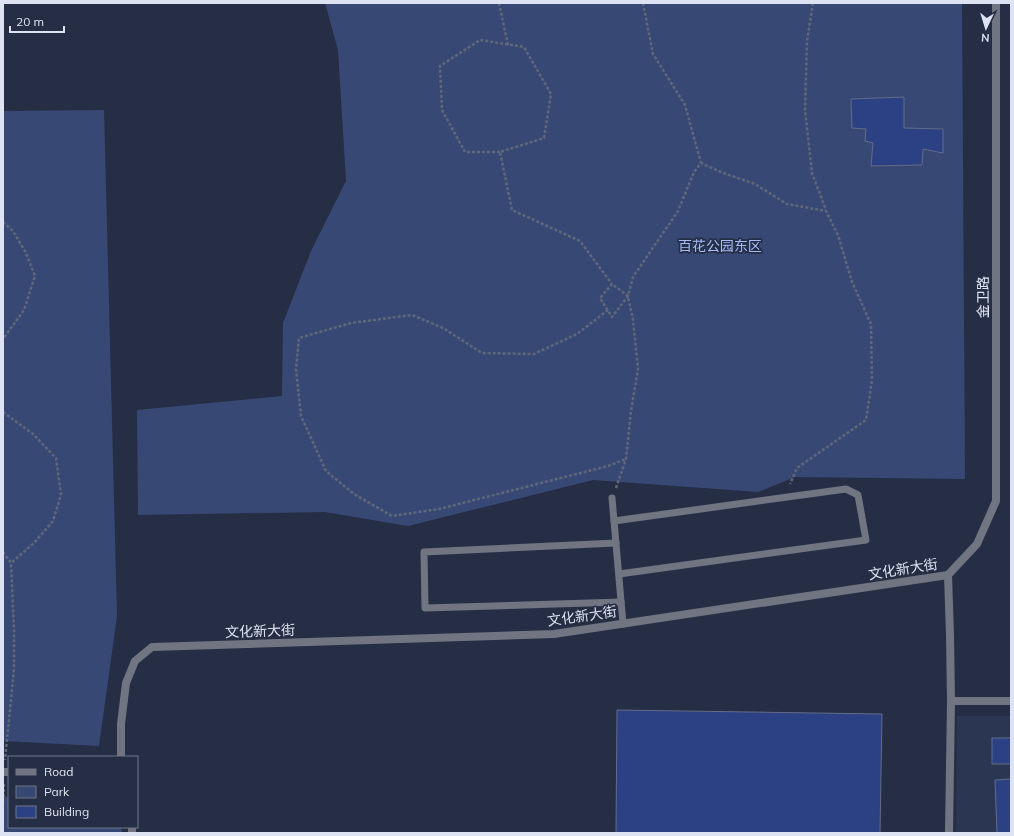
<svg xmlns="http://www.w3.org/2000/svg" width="1014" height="836" viewBox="0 0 1014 836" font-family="Mulish,'Noto Sans SC',sans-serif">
<rect width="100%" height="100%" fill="#252e44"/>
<path fill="#2b3653" d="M 957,716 L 1011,716 L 1011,833 L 956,833 Z"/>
<g fill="#384875">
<path d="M 325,3 L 962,3 L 965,479 L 795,477 L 758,492 L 593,480 L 408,526 L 325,512 L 138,515 L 137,410 L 282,396 L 283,323 L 311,251 L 346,181 L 338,50 Z"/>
<path d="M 104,110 L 117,616 L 99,746 L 3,741 L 3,111 Z"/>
<path d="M 3,796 L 9,797 L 9,827 L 121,827 L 122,833 L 3,833 Z"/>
</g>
<g fill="#2c4084" stroke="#636d87">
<path d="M 904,97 L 904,128 L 943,129 L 943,153 L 923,149 L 922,165 L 871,166 L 873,143 L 865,141 L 866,129 L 852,128 L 851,99 Z"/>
<path d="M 617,710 L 882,714 L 880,833 L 616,833 Z"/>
<rect x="992" y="738" width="19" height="26"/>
<path d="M 1011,779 L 1011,833 L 997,833 L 995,780 Z"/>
</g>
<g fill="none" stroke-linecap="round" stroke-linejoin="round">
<g stroke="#5f677a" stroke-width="2.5" stroke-dasharray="3 2" stroke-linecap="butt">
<path d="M 499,3 L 508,45"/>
<path d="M 643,3 L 653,54 L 685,105 L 701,163"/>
<path d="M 813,3 L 807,41 L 805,110 L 812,173 L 826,210"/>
<path d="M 500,152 L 465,152 L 442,110 L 440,66 L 480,40 L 524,47 L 551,94 L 544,138 L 500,152 L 512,210 L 580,241 L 612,284"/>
<path d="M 3,222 L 13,231 L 26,253 L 35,276 L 24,310 L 3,339"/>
<path d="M 608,310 L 577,334 L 534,354 L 482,353 L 443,328 L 412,315 L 351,323 L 299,338 L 296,369 L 301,416 L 326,471 L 354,494 L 392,516 L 439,509 L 608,466 L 626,459"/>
<path d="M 3,412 L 33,434 L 56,458 L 61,495 L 53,521 L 34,543 L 11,563"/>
<path d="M 616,488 L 626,459 L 631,411 L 638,369 L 633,320 L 628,296 L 612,284 L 600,298 L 612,317 L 628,296 L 633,277 L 678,211 L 694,172 L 701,163 L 723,173 L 755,184 L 787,204 L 826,211 L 838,235 L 852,282 L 871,324 L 872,380 L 866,420 L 797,468 L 790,484"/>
<path d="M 3,552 L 11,563 L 14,630 L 14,669 L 5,760"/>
<path d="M 3,802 L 4,784"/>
</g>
<g stroke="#707581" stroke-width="7">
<path d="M 612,498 L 623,624"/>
<path d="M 614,521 L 846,489 L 858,495 L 866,540 L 619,574"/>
<path d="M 616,543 L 424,552 L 425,608 L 621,602"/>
</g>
<g stroke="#707581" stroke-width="8">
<path d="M 132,833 L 132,827"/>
<path d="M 949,833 L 951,701"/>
</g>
<g stroke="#707581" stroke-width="8">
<path d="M 948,575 L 977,544 L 996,501 L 996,3"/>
<path d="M 121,757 L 121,724 L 126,683 L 135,661 L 152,647 L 554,634 L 948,575 L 950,635 L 951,701 L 1011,701"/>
<path d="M 3,772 L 9,772"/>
</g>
</g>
<g text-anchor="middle" stroke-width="3.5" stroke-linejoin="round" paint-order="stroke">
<g font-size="14" fill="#a6bdf8" stroke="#252e44">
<text x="720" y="251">百花公园东区</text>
</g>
<g font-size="14" fill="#dde3f2" stroke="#252e44">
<text transform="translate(983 297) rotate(-90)" y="5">金卫路</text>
<text transform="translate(903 569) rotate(-9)" y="5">文化新大街</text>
<text transform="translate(582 616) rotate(-8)" y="5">文化新大街</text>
<text transform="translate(260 631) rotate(-2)" y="5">文化新大街</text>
</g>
</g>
<rect width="1014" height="836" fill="none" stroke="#dde3f2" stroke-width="8"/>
<rect x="8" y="756" width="130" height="72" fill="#252e44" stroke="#6f768a"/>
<rect x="16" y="769" width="20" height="6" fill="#707581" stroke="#6f768a"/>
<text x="44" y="776" font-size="12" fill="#dde3f2">Road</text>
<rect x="16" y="786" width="20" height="12" fill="#384875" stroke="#6f768a"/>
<text x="44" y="796" font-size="12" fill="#dde3f2">Park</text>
<rect x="16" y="806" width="20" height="12" fill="#2c4084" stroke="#6f768a"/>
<text x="44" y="816" font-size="12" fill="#dde3f2">Building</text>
<g transform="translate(986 28) rotate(184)" stroke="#252e44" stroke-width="3" paint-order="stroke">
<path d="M0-3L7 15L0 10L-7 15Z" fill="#dde3f2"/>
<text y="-6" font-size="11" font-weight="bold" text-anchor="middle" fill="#dde3f2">N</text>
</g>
<path d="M10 26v6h54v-6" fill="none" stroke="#dde3f2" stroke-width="2"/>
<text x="16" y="26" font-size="12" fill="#dde3f2" stroke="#252e44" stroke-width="3" paint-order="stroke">20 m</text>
</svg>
